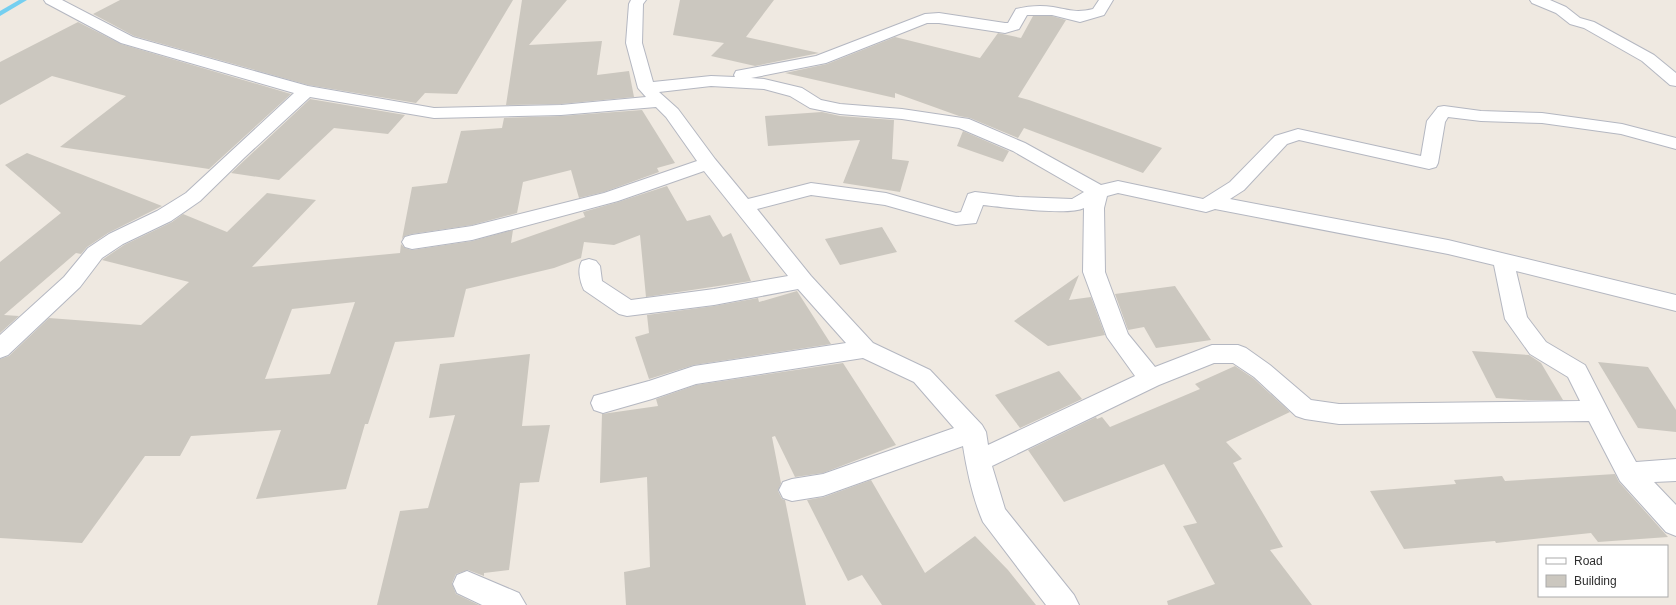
<svg xmlns="http://www.w3.org/2000/svg" width="1676" height="605" viewBox="0 0 1676 605" font-family="Arial,sans-serif">
<rect width="100%" height="100%" fill="#efe9e1"/>
<g fill="none" stroke-linecap="round" stroke-linejoin="round">
<path fill="#75cff0" fill-rule="evenodd" d="M 19,0 L 27,0 L 0,16 L 0,11 Z"/>
</g>
<g fill="#cbc7bf" fill-rule="evenodd">
<path d="M 120,0 L 513,0 L 457,94 L 425,93 L 416,103 L 308,85 L 134,36 L 93,14 Z"/>
<path d="M 522,0 L 567,0 L 529,45 L 602,41 L 597,75 L 629,71 L 634,97 L 561,104 L 506,105 Z"/>
<path d="M 680,0 L 774,0 L 746,37 L 819,53 L 755,66 L 711,56 L 724,43 L 673,35 Z"/>
<path d="M 1033,16 L 1052,16 L 1066,20 L 1018,97 L 1029,100 L 1162,148 L 1143,173 L 1024,128 L 1018,138 L 970,118 L 959,116 L 895,93 L 895,98 L 785,73 L 827,64 L 895,37 L 980,58 L 998,33 L 1021,38 Z"/>
<path d="M 78,22 L 121,44 L 291,94 L 209,169 L 60,147 L 126,96 L 52,76 L 0,105 L 0,62 Z"/>
<path d="M 310,99 L 405,115 L 388,134 L 334,128 L 279,180 L 231,173 Z"/>
<path d="M 642,110 L 675,163 L 657,168 L 659,172 L 604,192 L 579,198 L 571,170 L 523,182 L 517,213 L 472,225 L 412,234 L 405,236 L 402,239 L 412,187 L 447,183 L 461,131 L 502,128 L 504,118 L 561,116 Z"/>
<path d="M 822,112 L 840,116 L 894,120 L 892,159 L 909,161 L 900,192 L 843,183 L 860,140 L 768,146 L 765,116 Z"/>
<path d="M 963,131 L 1009,151 L 1003,162 L 957,146 Z"/>
<path d="M 27,153 L 162,206 L 108,233 L 87,247 L 81,254 L 76,253 L 4,315 L 19,316 L 0,333 L 0,262 L 61,213 L 5,165 Z"/>
<path d="M 667,186 L 687,221 L 710,215 L 723,237 L 731,233 L 751,281 L 646,297 L 640,235 L 614,245 L 584,242 L 581,258 L 554,268 L 466,289 L 454,337 L 395,342 L 368,424 L 365,424 L 346,489 L 256,499 L 281,430 L 191,436 L 180,456 L 145,456 L 82,543 L 0,538 L 0,359 L 9,356 L 49,318 L 141,325 L 189,282 L 102,260 L 124,245 L 172,222 L 183,214 L 227,232 L 267,193 L 316,200 L 252,267 L 400,253 L 401,244 L 405,248 L 412,250 L 472,241 L 513,230 L 511,243 L 585,217 L 583,212 L 618,202 ZM 355,302 L 330,374 L 265,379 L 292,309 Z"/>
<path d="M 882,227 L 897,252 L 840,265 L 825,239 Z"/>
<path d="M 1079,275 L 1069,300 L 1091,297 L 1105,335 L 1048,346 L 1014,321 Z"/>
<path d="M 1175,286 L 1211,340 L 1156,348 L 1144,327 L 1128,330 L 1115,294 Z"/>
<path d="M 797,291 L 831,344 L 694,365 L 649,379 L 635,337 L 649,333 L 647,315 L 714,306 L 758,298 L 759,302 Z"/>
<path d="M 1472,351 L 1529,355 L 1541,363 L 1563,400 L 1528,400 L 1496,398 Z"/>
<path d="M 530,354 L 522,426 L 550,425 L 539,482 L 520,483 L 509,570 L 484,573 L 484,576 L 468,570 L 456,574 L 452,583 L 456,594 L 479,605 L 377,605 L 400,511 L 428,508 L 455,415 L 429,418 L 440,364 Z"/>
<path d="M 1598,362 L 1648,367 L 1676,410 L 1676,432 L 1638,428 Z"/>
<path d="M 843,363 L 896,445 L 823,473 L 795,477 L 775,436 L 772,437 L 781,483 L 778,491 L 782,499 L 785,500 L 806,605 L 626,605 L 624,572 L 650,567 L 647,477 L 600,483 L 602,414 L 658,406 L 656,399 L 696,385 Z"/>
<path d="M 1235,366 L 1253,378 L 1290,412 L 1226,442 L 1242,459 L 1233,463 L 1283,547 L 1270,550 L 1312,605 L 1168,605 L 1167,601 L 1215,584 L 1183,526 L 1197,523 L 1164,464 L 1064,502 L 1028,450 L 1096,417 L 1097,419 L 1102,417 L 1110,427 L 1200,389 L 1195,384 Z"/>
<path d="M 1059,371 L 1082,399 L 1020,428 L 995,395 Z"/>
<path d="M 1615,474 L 1619,482 L 1668,537 L 1598,542 L 1591,533 L 1496,543 L 1495,541 L 1404,549 L 1370,491 L 1456,484 L 1454,480 L 1502,476 L 1505,481 Z"/>
<path d="M 871,480 L 925,573 L 975,536 L 1008,570 L 1036,605 L 882,605 L 862,575 L 848,581 L 807,500 L 824,497 Z"/>
</g>
<g fill="none" stroke-linecap="round" stroke-linejoin="round">
<defs>
<g id="street">
<path d="M 44,0 L 62,0 L 133,37 L 308,86 L 434,108 L 561,105 L 646,97 L 638,88 L 626,43 L 629,4 L 631,0 L 646,0 L 643,4 L 642,43 L 653,82 L 711,76 L 735,77 L 734,75 L 736,71 L 816,56 L 925,14 L 939,13 L 1005,23 L 1008,23 L 1016,9 C 1028,6 1041,5 1053,7 C 1070,10 1076,13 1093,9 L 1099,0 L 1113,0 L 1104,15 L 1080,22 L 1052,15 L 1027,15 L 1019,29 L 1005,33 L 939,23 L 927,23 L 826,63 L 751,78 L 764,79 L 802,88 L 821,100 L 840,104 L 902,109 L 969,119 L 1025,143 L 1101,185 L 1118,181 L 1203,199 L 1230,182 L 1275,136 L 1298,129 L 1421,156 L 1427,121 L 1438,107 L 1444,106 L 1481,111 L 1542,113 L 1622,124 L 1676,138 L 1676,149 L 1621,134 L 1542,123 L 1481,121 L 1448,117 L 1445,122 L 1438,163 L 1436,167 L 1429,169 L 1299,140 L 1287,144 L 1244,190 L 1230,199 L 1448,240 L 1676,295 L 1676,311 L 1516,271 L 1527,317 L 1546,342 L 1585,365 L 1621,435 L 1636,462 L 1676,459 L 1676,481 L 1654,482 L 1676,505 L 1676,536 L 1666,532 L 1620,481 L 1589,421 L 1339,424 L 1305,419 L 1296,416 L 1254,377 L 1233,363 L 1214,363 L 1159,385 L 992,466 L 1005,509 L 1074,595 L 1079,605 L 1046,605 L 983,522 C 973,499 967,471 963,446 L 823,496 L 792,501 L 783,498 L 779,490 L 783,482 L 792,479 L 823,474 L 954,428 L 914,382 L 863,358 L 696,384 L 652,399 L 603,413 L 594,410 L 591,403 L 594,396 L 649,381 L 694,366 L 846,343 L 798,289 L 714,305 L 627,316 L 619,314 L 584,290 C 580,282 577,269 582,261 L 589,259 L 596,261 L 600,266 L 602,281 L 631,300 L 714,289 L 788,276 L 704,171 L 618,201 L 472,240 L 412,249 L 405,247 L 402,242 L 405,237 L 412,235 L 472,226 L 604,193 L 697,161 L 666,117 L 656,107 L 561,115 L 434,118 L 310,97 L 245,157 L 200,201 L 171,221 L 123,244 L 102,258 L 80,287 L 8,355 L 0,358 L 0,335 L 64,277 L 88,248 L 109,234 L 157,211 L 186,193 L 294,93 L 121,43 L 46,3 ZM 711,86 L 764,89 L 790,96 L 810,108 L 840,114 L 902,119 L 959,128 L 1013,151 L 1084,192 L 1072,199 L 1019,197 L 975,192 L 968,194 L 961,212 L 956,213 L 886,193 L 811,183 L 748,199 L 715,159 L 678,109 L 659,92 ZM 1118,193 L 1206,212 L 1215,209 L 1448,254 L 1494,265 L 1505,319 L 1530,354 L 1568,377 L 1580,401 L 1339,404 L 1311,400 L 1270,365 L 1246,348 L 1238,345 L 1212,345 L 1155,367 L 1128,334 L 1105,272 L 1104,208 L 1107,196 ZM 811,195 L 885,205 L 956,225 L 976,223 L 983,205 C 1003,207 1069,216 1084,208 L 1083,272 L 1107,337 L 1135,376 L 988,445 L 986,432 L 982,425 L 930,370 L 873,343 L 811,276 L 757,209 Z"/>
<path d="M 1530,0 L 1550,0 L 1566,7 L 1580,18 L 1594,22 L 1654,55 L 1676,73 L 1676,86 L 1670,85 L 1642,61 L 1584,28 L 1570,24 L 1556,13 L 1532,3 Z"/>
<path d="M 467,571 L 519,593 L 526,605 L 482,605 L 457,593 L 453,584 L 457,575 Z"/>
</g>
</defs>
<use href="#street" stroke="#b4b7c1" stroke-width="2"/>
<use href="#street" fill="#fff" fill-rule="evenodd"/>
</g>
<rect x="1538" y="545" width="130" height="52" fill="#ffffff" stroke="#ababab"/>
<rect x="1546" y="558" width="20" height="6" fill="#ffffff" stroke="#ababab"/>
<text x="1574" y="565" font-size="12" fill="#2e2e2e">Road</text>
<rect x="1546" y="575" width="20" height="12" fill="#cbc7bf" stroke="#ababab"/>
<text x="1574" y="585" font-size="12" fill="#2e2e2e">Building</text>
</svg>
